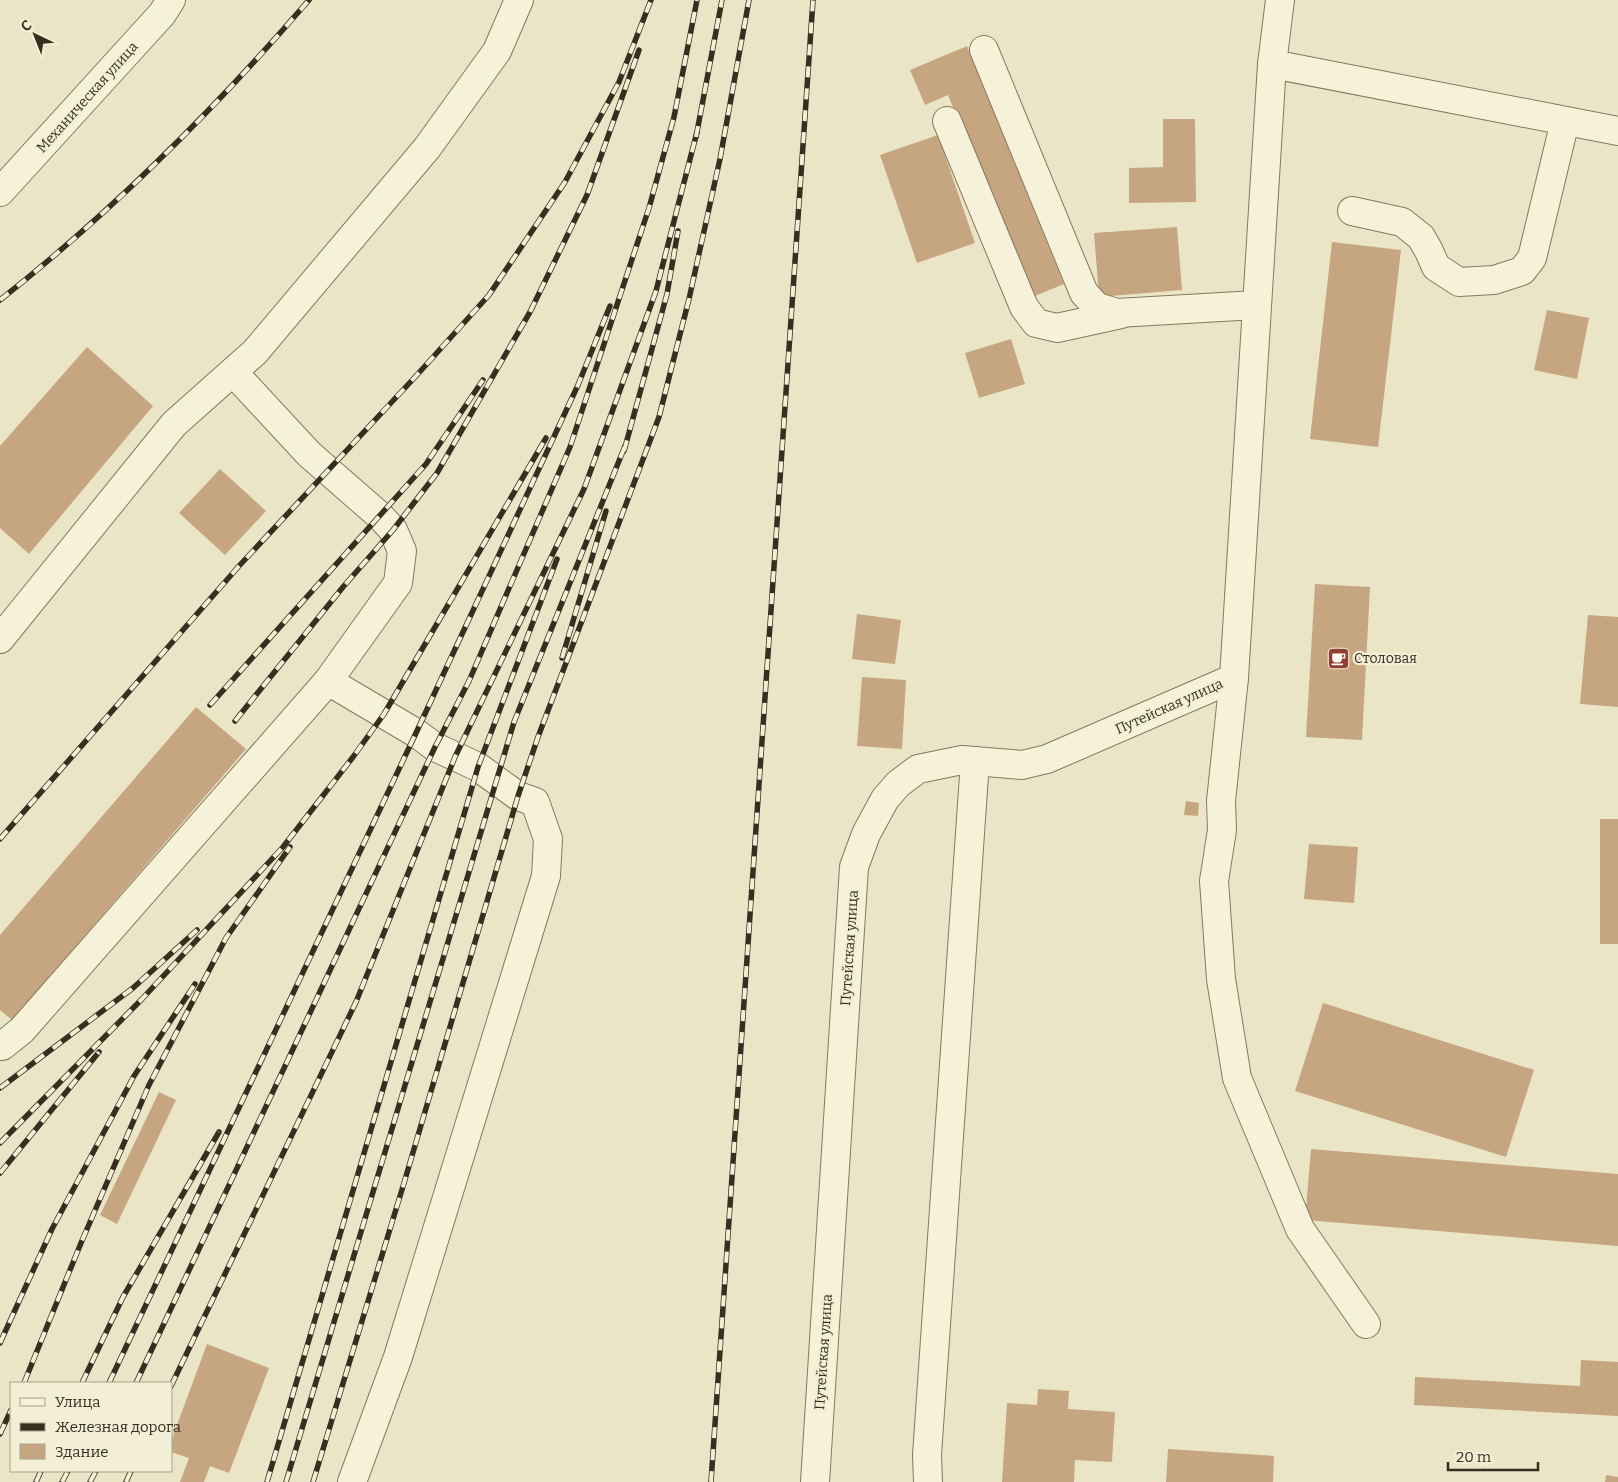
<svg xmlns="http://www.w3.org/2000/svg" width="1618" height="1482" viewBox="0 0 1618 1482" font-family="Bitter,serif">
<rect width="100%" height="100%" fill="#ebe5c7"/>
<g fill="#c6a680">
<path d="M 967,46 L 1064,284 L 1030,298 L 948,95 L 925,105 L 910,70 Z"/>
<path d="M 1163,119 L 1195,119 L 1196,202 L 1129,203 L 1129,168 L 1163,167 Z"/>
<path d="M 938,135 L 975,243 L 917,263 L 880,155 Z"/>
<path d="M 1177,227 L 1182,290 L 1099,297 L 1094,233 Z"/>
<path d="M 1332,242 L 1401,250 L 1378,447 L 1310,439 Z"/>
<path d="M 1547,310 L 1589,318 L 1577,379 L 1534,370 Z"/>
<path d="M 1011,339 L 1025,384 L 979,398 L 965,353 Z"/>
<path d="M 87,347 L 153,406 L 29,554 L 0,528 L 0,446 Z"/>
<path d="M 220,469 L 266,511 L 225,555 L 179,513 Z"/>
<path d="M 1315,584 L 1370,587 L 1362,740 L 1306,737 Z"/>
<path d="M 857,614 L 901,620 L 895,664 L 852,659 Z"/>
<path d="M 1588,615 L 1618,617 L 1618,707 L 1580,704 Z"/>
<path d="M 862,677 L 906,680 L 902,749 L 857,746 Z"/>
<path d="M 196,707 L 246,749 L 12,1020 L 0,1010 L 0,935 Z"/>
<path d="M 1186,801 L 1199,803 L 1198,816 L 1184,815 Z"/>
<rect x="1600" y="819" width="18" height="125"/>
<path d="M 1309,844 L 1358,847 L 1354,903 L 1304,899 Z"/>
<path d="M 1323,1003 L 1534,1070 L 1506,1157 L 1295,1091 Z"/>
<path d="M 159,1092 L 176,1100 L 117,1224 L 100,1215 Z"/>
<path d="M 1311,1149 L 1618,1174 L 1618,1246 L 1305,1220 Z"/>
<path d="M 207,1344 L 269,1368 L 229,1473 L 210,1466 L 204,1482 L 180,1482 L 189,1458 L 171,1452 L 171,1441 Z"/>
<path d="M 1581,1360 L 1618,1362 L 1618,1416 L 1414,1405 L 1415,1377 L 1580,1386 Z"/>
<path d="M 1038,1389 L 1069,1391 L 1068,1409 L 1115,1412 L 1112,1462 L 1075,1460 L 1074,1482 L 1002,1482 L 1007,1403 L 1037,1405 Z"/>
<path d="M 1168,1449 L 1274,1456 L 1273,1482 L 1166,1482 Z"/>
<path d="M 1606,1475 L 1618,1477 L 1618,1482 L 1605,1482 Z"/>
</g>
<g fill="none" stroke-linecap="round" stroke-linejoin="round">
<defs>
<g id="minor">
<path d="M 1280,0 L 1272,64 L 1234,678 L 1221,801 L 1222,830 L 1214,881 L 1221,979 L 1237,1078 L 1300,1229 L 1366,1324"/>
<path d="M 984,50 L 1084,293 L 1097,307 L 1117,313 L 1256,305"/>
<path d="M 1272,64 L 1618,131"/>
<path d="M 947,121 L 1024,307 L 1036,323 L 1057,328 L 1121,314"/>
<path d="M 0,192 L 162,14 L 171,0"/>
<path d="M 1352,211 L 1402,222 L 1421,237 L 1429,251 L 1436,267 L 1459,282 L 1494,280 L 1522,271 L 1532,258 L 1565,121"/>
<path d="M 0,639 L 174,424 L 255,352 L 427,148 L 497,51 L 519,0"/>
<path d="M 328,681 L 416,733 L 435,747 L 478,767 L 518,796 L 535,802 L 548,839 L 546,876 L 398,1357 L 352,1482"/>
<path d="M 0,1046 L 2,1046 L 22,1030 L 328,681 L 398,583 L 402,551 L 393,530 L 380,516 L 309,454 L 233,372"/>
<path d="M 815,1482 L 854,867 L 866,834 L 885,799 L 898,784 L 918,769 L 962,760 L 1022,765 L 1047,759 L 1234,678"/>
<path d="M 928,1482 L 927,1455 L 975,761"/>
</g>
</defs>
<use href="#minor" stroke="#85785e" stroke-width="30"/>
<use href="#minor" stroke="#f6f1d9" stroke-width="28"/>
<defs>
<g id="rail">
<path d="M 696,137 L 722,0"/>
<path d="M 0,300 C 113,211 215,109 309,0"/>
<path d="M 624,451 L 667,294 L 678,231"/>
<path d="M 562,658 L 606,511"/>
<path d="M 210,705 L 426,464 L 483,380"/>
<path d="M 235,721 L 343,587 L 393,530 L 437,473 L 530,312 L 587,195 L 639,50"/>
<path d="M 0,839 L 239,566 L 416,376 L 489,295 L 565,182 L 619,82 L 651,0"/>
<path d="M 0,1088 L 133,988 L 197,930"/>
<path d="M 0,1143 L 142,999 L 283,847 L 353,757 L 384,714 L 546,438"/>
<path d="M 0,1173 L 99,1052"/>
<path d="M 0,1343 L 52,1229 L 134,1076 L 195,984"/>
<path d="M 24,1383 L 81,1243 L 149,1085 L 226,938 L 290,847"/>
<path d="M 82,1383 L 123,1297 L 219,1132"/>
<path d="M 109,1383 L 416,733 L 578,385 L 610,306"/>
<path d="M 136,1383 L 435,747 L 469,681 L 570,447 L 649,208 L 674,117 L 697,0"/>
<path d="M 171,1386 L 356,1002 L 455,757 L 584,489 L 656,291 L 697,132"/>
<path d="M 0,1434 L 11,1410"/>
<path d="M 36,1482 L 41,1471"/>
<path d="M 62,1482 L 68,1471"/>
<path d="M 90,1482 L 96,1471"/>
<path d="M 126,1482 L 131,1471"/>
<path d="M 267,1482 L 478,767 L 557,559"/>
<path d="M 286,1482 L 514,722 L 625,446"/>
<path d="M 313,1482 L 404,1183 L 518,796 L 538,737 L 659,417 L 689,299 L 720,159 L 749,0"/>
<path d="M 711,1482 L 813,0"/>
</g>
</defs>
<use href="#rail" stroke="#372e20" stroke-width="5.5"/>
<use href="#rail" stroke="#f3eed6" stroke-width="4" stroke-dasharray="11" stroke-linecap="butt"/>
</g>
<defs>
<symbol id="cafe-square" viewBox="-11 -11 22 22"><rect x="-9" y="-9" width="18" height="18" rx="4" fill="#903d32" stroke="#f3eed6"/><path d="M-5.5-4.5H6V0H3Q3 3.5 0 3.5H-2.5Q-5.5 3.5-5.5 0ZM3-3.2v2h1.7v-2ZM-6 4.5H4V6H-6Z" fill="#fff"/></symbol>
</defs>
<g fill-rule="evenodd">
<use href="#cafe-square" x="1326" y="646" width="25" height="25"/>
</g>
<g text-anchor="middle" stroke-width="4.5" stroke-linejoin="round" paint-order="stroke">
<g font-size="14" fill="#372e20" stroke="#f3eed6">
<text transform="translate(87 97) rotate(-48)" y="5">Механическая улица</text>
<text transform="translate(1169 706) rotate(-24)" y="5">Путейская улица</text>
<text transform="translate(849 948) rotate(-86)" y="5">Путейская улица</text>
<text transform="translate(823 1352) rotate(-86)" y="5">Путейская улица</text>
</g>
<g font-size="14" fill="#372e20" stroke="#f3eed6" text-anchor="start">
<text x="1354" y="663">Столовая</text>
</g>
</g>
<rect x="10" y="1382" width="162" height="90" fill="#f3eed6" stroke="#a8a18d"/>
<rect x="20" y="1398" width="25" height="8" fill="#f6f1d9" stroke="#a8a18d"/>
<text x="55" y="1407" font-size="15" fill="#372e20">Улица</text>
<rect x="20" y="1423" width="25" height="8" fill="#372e20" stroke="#a8a18d"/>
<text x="55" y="1432" font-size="15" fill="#372e20">Железная дорога</text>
<rect x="20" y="1444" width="25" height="15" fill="#c6a680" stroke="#a8a18d"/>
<text x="55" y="1457" font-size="15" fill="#372e20">Здание</text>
<g transform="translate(35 35) rotate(317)" stroke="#f3eed6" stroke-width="4" paint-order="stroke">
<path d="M0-4L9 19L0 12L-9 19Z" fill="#372e20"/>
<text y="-8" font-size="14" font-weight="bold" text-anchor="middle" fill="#372e20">С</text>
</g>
<path d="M1448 1462v8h90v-8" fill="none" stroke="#372e20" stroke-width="2.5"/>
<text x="1456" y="1462" font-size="15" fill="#372e20" stroke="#f3eed6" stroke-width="4" paint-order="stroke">20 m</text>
</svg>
